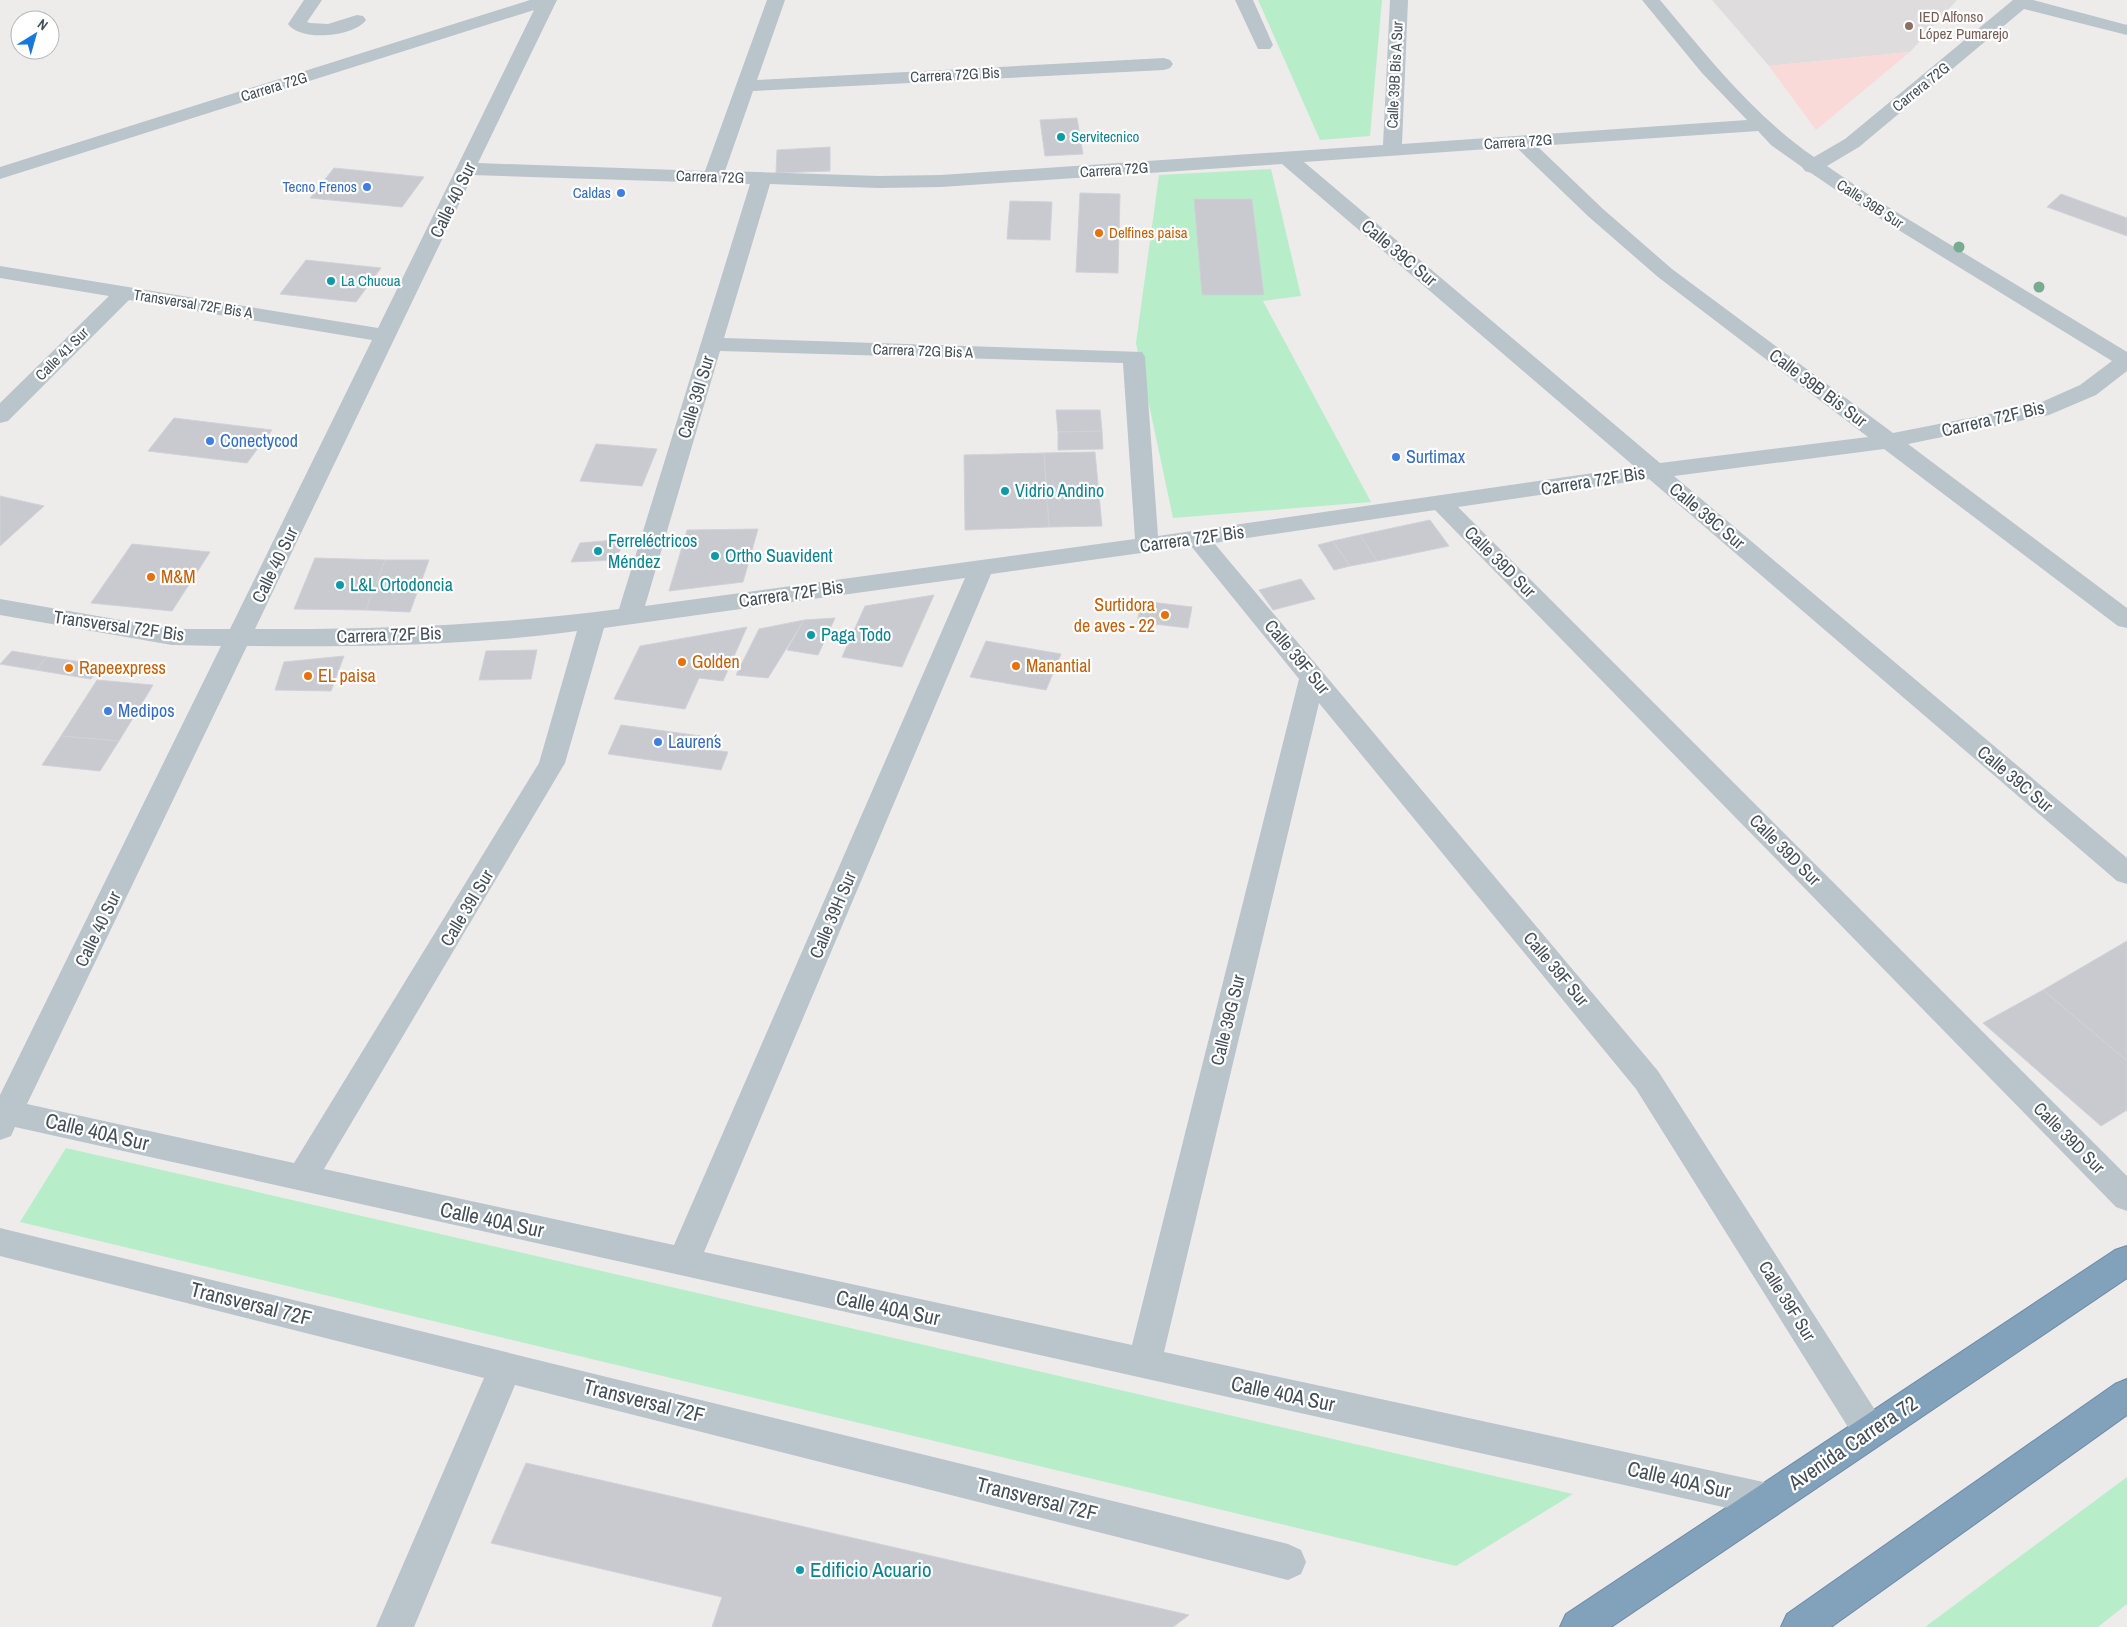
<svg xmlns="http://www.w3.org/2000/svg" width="2127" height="1627" viewBox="0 0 2127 1627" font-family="'Archivo Narrow',sans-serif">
<rect width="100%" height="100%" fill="#eeebeb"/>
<path fill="#dfdcdd" d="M 1712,0 L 1957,0 L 1910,52 L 1769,66 Z"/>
<path fill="#fadad9" d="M 1910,52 L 1816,130 L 1769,66 Z"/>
<g fill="#b7eec9">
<path d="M 1258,0 L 1382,0 L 1370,136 L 1320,140 Z"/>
<path d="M 1271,169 L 1301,296 L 1263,301 L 1371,502 L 1173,518 L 1136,343 L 1159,175 Z"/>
<path d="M 66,1148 L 1573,1494 L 1456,1566 L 20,1222 Z"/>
<path d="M 2127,1477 L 2127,1604 L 2098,1627 L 1925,1627 Z"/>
</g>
<g fill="#c8cad0" stroke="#cfd2d7">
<path d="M 1077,118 L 1083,154 L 1045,156 L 1040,120 Z"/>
<path d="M 830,147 L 830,171 L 776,173 L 777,150 Z"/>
<path d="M 334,168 L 424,177 L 402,207 L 310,198 Z"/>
<path d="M 1080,193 L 1120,194 L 1118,273 L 1076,272 Z"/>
<path d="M 2061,194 L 2127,218 L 2127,236 L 2047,207 Z"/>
<path d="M 1194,199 L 1252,199 L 1264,295 L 1202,295 Z"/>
<path d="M 1010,201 L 1052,202 L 1050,240 L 1007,239 Z"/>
<path d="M 306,260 L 381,268 L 356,302 L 280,294 Z"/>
<path d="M 1056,410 L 1100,410 L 1102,431 L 1058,432 Z"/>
<path d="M 174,418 L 272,430 L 247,463 L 148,451 Z"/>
<path d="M 1102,431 L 1103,449 L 1058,450 L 1058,432 Z"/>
<path d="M 596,444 L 657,449 L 642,486 L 580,481 Z"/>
<path d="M 1095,452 L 1102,526 L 1049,527 L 1044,453 Z"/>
<path d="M 1044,453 L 1049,527 L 965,530 L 964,455 Z"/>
<path d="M 0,496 L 44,506 L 0,546 Z"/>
<path d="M 1430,520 L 1449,546 L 1377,561 L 1360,535 Z"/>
<path d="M 758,529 L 743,582 L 669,591 L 687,530 Z"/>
<path d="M 1360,535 L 1377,561 L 1350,566 L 1333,541 Z"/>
<path d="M 626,539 L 615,560 L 571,562 L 580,543 Z"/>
<path d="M 1333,541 L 1350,566 L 1334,570 L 1318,545 Z"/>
<path d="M 132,544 L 210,552 L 172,611 L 91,603 Z"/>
<path d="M 315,558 L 385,560 L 366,610 L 294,609 Z"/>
<path d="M 385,560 L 429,560 L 410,612 L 366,610 Z"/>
<path d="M 1301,579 L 1315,599 L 1273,610 L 1259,590 Z"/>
<path d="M 934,595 L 902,667 L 842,657 L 865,606 Z"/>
<path d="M 1142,601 L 1192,607 L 1188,628 L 1137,622 Z"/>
<path d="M 835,618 L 818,655 L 787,650 L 804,620 Z"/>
<path d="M 804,620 L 768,678 L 736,675 L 759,629 Z"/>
<path d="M 747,627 L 723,681 L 699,678 L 685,709 L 614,699 L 640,646 Z"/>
<path d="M 986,641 L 1061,654 L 1046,690 L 970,677 Z"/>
<path d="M 537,650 L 531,679 L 479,680 L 486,651 Z"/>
<path d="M 12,651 L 47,657 L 36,670 L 0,664 Z"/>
<path d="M 344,656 L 331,691 L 275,690 L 284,662 Z"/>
<path d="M 47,657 L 102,665 L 91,679 L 36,670 Z"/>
<path d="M 97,680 L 153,685 L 119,741 L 61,736 Z"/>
<path d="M 621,725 L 701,736 L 707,749 L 728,752 L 721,770 L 608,754 Z"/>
<path d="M 61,736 L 119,741 L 100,771 L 42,765 Z"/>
<path d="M 2127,941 L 2127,1061 L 2043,990 Z"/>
<path d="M 2043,990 L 2127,1061 L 2127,1110 L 2101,1126 L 1983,1023 Z"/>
<path d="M 526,1463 L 1189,1615 L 1173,1627 L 712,1627 L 722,1597 L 491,1543 Z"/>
</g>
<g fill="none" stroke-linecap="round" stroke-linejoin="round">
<defs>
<g id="highway">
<path d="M 2127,1246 L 2127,1278 L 1611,1627 L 1560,1627 L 1566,1614 L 2115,1250 Z"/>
<path d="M 2127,1379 L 2127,1415 L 1831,1627 L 1781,1627 L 1787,1614 L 2115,1384 Z"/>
</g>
</defs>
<use href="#highway" stroke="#6d8ca7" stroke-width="2"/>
<g fill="#b9c4cb" fill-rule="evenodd">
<path d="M 304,0 L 322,0 L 307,22 L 310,23 L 328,24 L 357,15 L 363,16 L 366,20 C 354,37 300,42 288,24 Z"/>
<path d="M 530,0 L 557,0 L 478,163 L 705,171 L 767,0 L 785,0 L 757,80 L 1164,58 L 1170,60 L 1173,64 L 1170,68 L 1164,70 L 753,91 L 725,171 L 879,176 L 941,175 L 1383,145 L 1390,0 L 1408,0 L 1402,144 L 1747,120 L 1702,73 L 1642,0 L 1660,0 C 1707,56 1754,116 1814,157 L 1845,139 L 2013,0 L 2033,0 L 2127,25 L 2127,35 L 2024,9 L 1859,147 L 1827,166 L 1875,199 L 2127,352 L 2127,371 L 2096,395 L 2049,415 L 1908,444 L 2127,608 L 2127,628 L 2118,626 L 1884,449 L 1674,476 L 2127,858 L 2127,884 L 2117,881 L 1649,479 L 1458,507 L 2127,1176 L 2127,1211 L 2116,1207 L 1435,510 L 1214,543 L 1658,1071 L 1882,1421 L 1888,1432 L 1882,1443 L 1870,1448 L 1858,1443 L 1636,1089 L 1319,703 L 1164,1352 L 1768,1483 L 1781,1488 L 1786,1500 L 1781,1512 L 1768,1517 L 15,1127 L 11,1136 L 0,1140 L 0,1095 L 221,646 L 172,645 L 0,615 L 0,599 L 172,629 L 230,629 L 372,340 L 129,300 L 8,421 L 0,423 L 0,403 L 109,296 L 0,278 L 0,266 L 378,328 L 534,10 L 0,179 L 0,167 ZM 1758,131 L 1771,145 L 1802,167 L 1805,171 L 1811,173 L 1861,207 L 2112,361 L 2080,385 L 2035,405 L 1893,433 L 1672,269 L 1603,209 L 1537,146 ZM 1516,147 L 1589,217 L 1658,277 L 1868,437 L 1660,463 L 1304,162 ZM 1282,164 L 1635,467 L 1158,536 L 1145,357 L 1142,352 L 724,338 L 770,184 L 879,188 L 941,187 ZM 473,175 L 750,184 L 619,609 C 498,625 376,630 255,629 ZM 720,351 L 1123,363 L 1135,539 L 645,606 ZM 1191,546 L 1299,679 L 1132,1345 L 704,1252 L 991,574 ZM 965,578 L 674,1245 L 324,1169 L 565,763 L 604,628 ZM 577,631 L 539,763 L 294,1163 L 27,1104 L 247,646 C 355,647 469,646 577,631 Z"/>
<path d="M 1235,0 L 1253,0 L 1273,45 L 1270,49 L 1258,49 Z"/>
<path d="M 0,1228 L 1288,1544 L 1301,1550 L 1306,1562 L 1301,1574 L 1288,1580 L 515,1385 L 414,1627 L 376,1627 L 484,1378 L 0,1256 Z"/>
</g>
<use href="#highway" fill="#82a1bb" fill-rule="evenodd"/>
</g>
<g fill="#77ac8e">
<circle cx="1959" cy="247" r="5.5"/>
<circle cx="2039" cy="287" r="5.5"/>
</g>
<circle fill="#8d6e63" stroke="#fff" stroke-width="2" cx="1909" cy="26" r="5"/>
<g fill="#0f9aa8" stroke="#fff" stroke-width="2">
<circle cx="1061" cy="137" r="5"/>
<circle cx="331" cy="281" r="5"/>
<circle cx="1005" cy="491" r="5"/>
<circle cx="598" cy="551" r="5"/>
<circle cx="715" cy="556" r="5"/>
<circle cx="340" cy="585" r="5"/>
<circle cx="811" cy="635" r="5"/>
<circle cx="800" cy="1570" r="5"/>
</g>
<g fill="#3f7fe0" stroke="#fff" stroke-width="2">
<circle cx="367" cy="187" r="5"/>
<circle cx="621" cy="193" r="5"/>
<circle cx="210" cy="441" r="5"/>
<circle cx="1396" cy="457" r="5"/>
<circle cx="108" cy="711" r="5"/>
<circle cx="658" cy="742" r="5"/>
</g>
<g fill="#e8710a" stroke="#fff" stroke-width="2">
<circle cx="1099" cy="233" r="5"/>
<circle cx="151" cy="577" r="5"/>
<circle cx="1165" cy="615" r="5"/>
<circle cx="682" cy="662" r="5"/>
<circle cx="1016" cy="666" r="5"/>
<circle cx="69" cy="668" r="5"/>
<circle cx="308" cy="676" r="5"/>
</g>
<g text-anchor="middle" stroke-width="4.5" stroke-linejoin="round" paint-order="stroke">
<g font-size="15" fill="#785e54" stroke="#fff" text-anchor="start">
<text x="1919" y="22">IED Alfonso<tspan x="1919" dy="17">López Pumarejo</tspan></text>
</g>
<g font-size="15" fill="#444f58" stroke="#fff">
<text transform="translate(955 75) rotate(-3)" y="5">Carrera 72G Bis</text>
<text transform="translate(1395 75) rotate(-87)" y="5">Calle 39B Bis A Sur</text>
<text transform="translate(274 87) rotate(-17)" y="5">Carrera 72G</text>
<text transform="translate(1921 87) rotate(-39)" y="5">Carrera 72G</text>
<text transform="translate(1518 142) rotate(-4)" y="5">Carrera 72G</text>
<text transform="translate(1114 170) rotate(-4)" y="5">Carrera 72G</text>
<text transform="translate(710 177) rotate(2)" y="5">Carrera 72G</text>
<text transform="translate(1870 204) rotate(33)" y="5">Calle 39B Sur</text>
<text transform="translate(193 304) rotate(9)" y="5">Transversal 72F Bis A</text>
<text transform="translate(923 351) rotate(2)" y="5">Carrera 72G Bis A</text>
<text transform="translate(62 354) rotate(-45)" y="5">Calle 41 Sur</text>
</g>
<g font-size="15" fill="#0d838f" stroke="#fff" text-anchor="start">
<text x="1071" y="142">Servitecnico</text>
<text x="341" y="286">La Chucua</text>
</g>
<g font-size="15" fill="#366cbe" stroke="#fff" text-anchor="end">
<text x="357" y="192">Tecno Frenos</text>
<text x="611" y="198">Caldas</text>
</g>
<g font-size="15" fill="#c56008" stroke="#fff" text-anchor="start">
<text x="1109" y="238">Delfines paisa</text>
</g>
<g font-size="18" fill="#444f58" stroke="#fff">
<text transform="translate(453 200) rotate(-64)" y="6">Calle 40 Sur</text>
<text transform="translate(1399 253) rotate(40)" y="6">Calle 39C Sur</text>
<text transform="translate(1818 388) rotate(37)" y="6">Calle 39B Bis Sur</text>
<text transform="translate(696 397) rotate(-73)" y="6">Calle 39I Sur</text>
<text transform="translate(1993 419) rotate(-13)" y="6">Carrera 72F Bis</text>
<text transform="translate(1593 481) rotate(-9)" y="6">Carrera 72F Bis</text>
<text transform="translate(1707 516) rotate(40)" y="6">Calle 39C Sur</text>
<text transform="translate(1192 539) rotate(-8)" y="6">Carrera 72F Bis</text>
<text transform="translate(1500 562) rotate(45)" y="6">Calle 39D Sur</text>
<text transform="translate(275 565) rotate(-64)" y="6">Calle 40 Sur</text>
<text transform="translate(791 594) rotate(-8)" y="6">Carrera 72F Bis</text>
<text transform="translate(119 626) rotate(8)" y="6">Transversal 72F Bis</text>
<text transform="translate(389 635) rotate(-2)" y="6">Carrera 72F Bis</text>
<text transform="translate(1297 657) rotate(50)" y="6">Calle 39F Sur</text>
<text transform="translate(2015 779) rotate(40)" y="6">Calle 39C Sur</text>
<text transform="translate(1785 850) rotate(45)" y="6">Calle 39D Sur</text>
<text transform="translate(467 908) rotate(-59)" y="6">Calle 39I Sur</text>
<text transform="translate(833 915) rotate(-67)" y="6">Calle 39H Sur</text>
<text transform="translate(98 929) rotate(-64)" y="6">Calle 40 Sur</text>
<text transform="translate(1556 969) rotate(50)" y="6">Calle 39F Sur</text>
<text transform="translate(1228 1020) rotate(-76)" y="6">Calle 39G Sur</text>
<text transform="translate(2069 1138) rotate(45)" y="6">Calle 39D Sur</text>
<text transform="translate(1787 1301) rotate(58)" y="6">Calle 39F Sur</text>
</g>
<g font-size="18" fill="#366cbe" stroke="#fff" text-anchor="start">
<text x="220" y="447">Conectycod</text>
<text x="1406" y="463">Surtimax</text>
<text x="118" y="717">Medipos</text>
<text x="668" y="748">Lauren´s</text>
</g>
<g font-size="18" fill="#0d838f" stroke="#fff" text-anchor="start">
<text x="1015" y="497">Vidrio Andino</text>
<text x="608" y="547">Ferreléctricos<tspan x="608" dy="21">Méndez</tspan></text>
<text x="725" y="562">Ortho Suavident</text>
<text x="350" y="591">L&amp;L Ortodoncia</text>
<text x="821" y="641">Paga Todo</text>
</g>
<g font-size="18" fill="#c56008" stroke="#fff" text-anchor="start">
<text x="161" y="583">M&amp;M</text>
<text x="1155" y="611" text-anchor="end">Surtidora<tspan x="1155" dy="21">de aves - 22</tspan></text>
<text x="692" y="668">Golden</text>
<text x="1026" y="672">Manantial</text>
<text x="79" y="674">Rapeexpress</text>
<text x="318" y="682">EL paisa</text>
</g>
<g font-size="21" fill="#444f58" stroke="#fff">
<text transform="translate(97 1132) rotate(13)" y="7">Calle 40A Sur</text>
<text transform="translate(492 1220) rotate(12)" y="7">Calle 40A Sur</text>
<text transform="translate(251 1304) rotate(14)" y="7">Transversal 72F</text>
<text transform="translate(888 1308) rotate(12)" y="7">Calle 40A Sur</text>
<text transform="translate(1283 1394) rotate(12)" y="7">Calle 40A Sur</text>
<text transform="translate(644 1401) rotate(14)" y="7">Transversal 72F</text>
<text transform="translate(1853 1443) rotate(-34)" y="7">Avenida Carrera 72</text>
<text transform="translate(1679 1480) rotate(13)" y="7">Calle 40A Sur</text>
<text transform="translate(1037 1499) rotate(14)" y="7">Transversal 72F</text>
</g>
<g font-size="21" fill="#0d838f" stroke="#fff" text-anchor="start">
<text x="810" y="1577">Edificio Acuario</text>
</g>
</g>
<g transform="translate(35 35) rotate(37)"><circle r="24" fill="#ffffff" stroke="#b4b9bc"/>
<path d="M0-4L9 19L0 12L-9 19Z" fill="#1877db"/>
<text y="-8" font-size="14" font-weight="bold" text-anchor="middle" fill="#444f58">N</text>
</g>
</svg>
